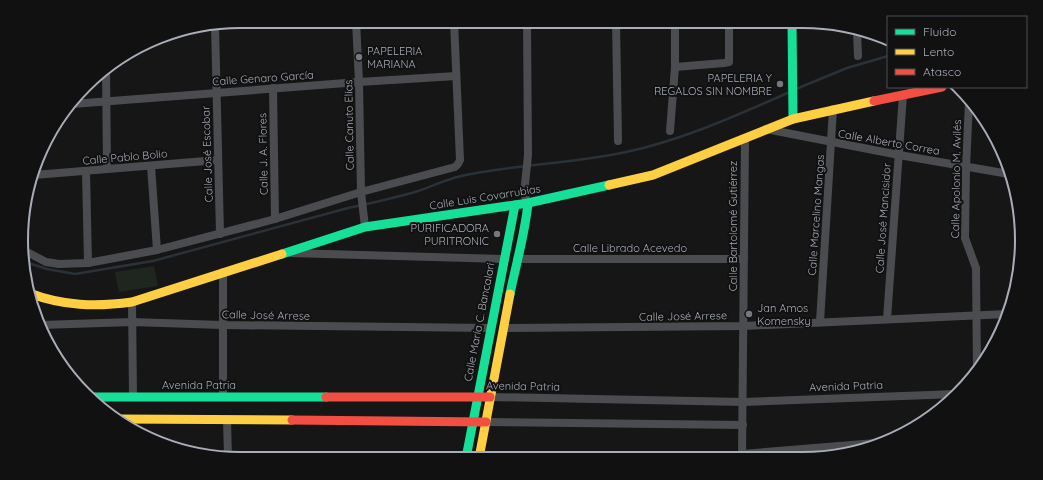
<svg xmlns="http://www.w3.org/2000/svg" width="1043" height="480" viewBox="0 0 1043 480" font-family="Quicksand,sans-serif">
<rect width="100%" height="100%" fill="#161617"/>
<path fill="#1f251f" d="M 154,266 L 158,286 L 119,292 L 115,272 Z"/>
<g fill="none" stroke-linecap="round" stroke-linejoin="round">
<g stroke="#2a3238" stroke-width="2.5">
<path d="M 796,89 L 847,68 L 888,56"/>
<path d="M 25,262 L 47,269 L 75,274 L 153,261 L 348,208 C 372,203 395,198 418,191 C 433,186 447,179 461,176 C 516,164 572,164 626,152 C 683,140 737,115 790,92"/>
</g>
<g stroke="#4b4c4f" stroke-width="8">
<path d="M 356,21 L 359,82 L 361,192 L 365,227"/>
<path d="M 527,21 L 528,155 L 524,194 L 528,203"/>
<path d="M 616,21 L 618,141"/>
<path d="M 221,24 L 256,21"/>
<path d="M 215,25 L 220,234"/>
<path d="M 857,32 L 858,56"/>
<path d="M 675,67 L 724,63 L 729,62 L 729,21"/>
<path d="M 106,69 L 107,169"/>
<path d="M 273,88 L 275,219"/>
<path d="M 969,102 L 966,167 L 965,238 L 976,268 L 977,373"/>
<path d="M 72,104 L 359,82 L 456,76"/>
<path d="M 766,129 L 899,155 L 1009,174"/>
<path d="M 670,131 L 675,67 L 675,21"/>
<path d="M 151,166 L 157,250"/>
<path d="M 86,171 L 88,263"/>
<path d="M 34,175 L 218,160"/>
<path d="M 25,251 L 46,262 L 59,264 L 88,263 L 157,250 L 275,219 L 361,192 L 455,167 L 458,164 L 460,160 L 454,21"/>
<path d="M 290,253 L 503,259"/>
<path d="M 517,259 L 744,259"/>
<path d="M 223,272 L 223,397"/>
<path d="M 132,302 L 133,397"/>
<path d="M 887,319 L 903,95"/>
<path d="M 820,322 L 833,109"/>
<path d="M 41,325 L 132,322 L 222,325 L 490,328"/>
<path d="M 504,328 L 743,326 L 1007,314"/>
<path d="M 490,397 L 743,402 L 956,394"/>
<path d="M 227,420 L 228,457"/>
<path d="M 486,422 L 743,425"/>
<path d="M 742,454 L 888,442"/>
<path d="M 742,457 L 745,139"/>
</g>
<g stroke="#16e098" stroke-width="9">
<path d="M 792,21 L 793,119"/>
<path d="M 282,254 L 365,227 L 528,203 L 609,185"/>
<path d="M 510,294 C 516,264 525,234 528,203"/>
<path d="M 89,397 L 326,397"/>
<path d="M 466,458 L 515,205"/>
</g>
<g stroke="#ffcf43" stroke-width="9">
<path d="M 609,185 L 653,175 L 793,119 L 874,101"/>
<path d="M 29,293 C 63,306 96,307 132,302 L 282,254"/>
<path d="M 119,419 L 292,420"/>
<path d="M 479,458 L 510,294"/>
</g>
<g stroke="#f24e42" stroke-width="9">
<path d="M 874,101 L 942,87"/>
<path d="M 326,397 L 490,397"/>
<path d="M 292,420 L 486,422"/>
</g>
</g>
<g fill="#75787f" stroke="#111112" stroke-width="1.5">
<circle cx="359" cy="57" r="4"/>
<circle cx="780" cy="84" r="4"/>
<circle cx="497" cy="234" r="4"/>
<circle cx="749" cy="314" r="4"/>
</g>
<g text-anchor="middle" stroke-width="4" stroke-linejoin="round" paint-order="stroke">
<g font-size="11" fill="#a8adb7" stroke="#111112" text-anchor="start">
<text x="367" y="55">PAPELERIA<tspan x="367" dy="13">MARIANA</tspan></text>
<text x="772" y="82" text-anchor="end">PAPELERIA Y<tspan x="772" dy="13">REGALOS SIN NOMBRE</tspan></text>
<text x="489" y="232" text-anchor="end">PURIFICADORA<tspan x="489" dy="13">PURITRONIC</tspan></text>
<text x="757" y="312">Jan Amos<tspan x="757" dy="13">Komensky</tspan></text>
</g>
<g font-size="11" fill="#a8adb7" stroke="#111112">
<text transform="translate(263 78) rotate(-4)" y="4">Calle Genaro García</text>
<text transform="translate(349 125) rotate(-91)" y="4">Calle Canuto Elías</text>
<text transform="translate(889 142) rotate(10)" y="4">Calle Alberto Correa</text>
<text transform="translate(207 154) rotate(-92)" y="4">Calle José Escobar</text>
<text transform="translate(263 154) rotate(-91)" y="4">Calle J. A. Flores</text>
<text transform="translate(125 157) rotate(-5)" y="4">Calle Pablo Bolio</text>
<text transform="translate(956 179) rotate(-89)" y="4">Calle Apolonio M. Avilés</text>
<text transform="translate(485 197) rotate(-9)" y="4">Calle Luis Covarrubias</text>
<text transform="translate(816 215) rotate(-86)" y="4">Calle Marcelino Mangas</text>
<text transform="translate(883 218) rotate(-86)" y="4">Calle José Mancisidor</text>
<text transform="translate(733 226) rotate(-90)" y="4">Calle Bartolomé Gutiérrez</text>
<text x="630" y="252">Calle Librado Acevedo</text>
<text transform="translate(266 315) rotate(1)" y="4">Calle José Arrese</text>
<text transform="translate(683 316) rotate(-1)" y="4">Calle José Arrese</text>
<text transform="translate(479 322) rotate(-79)" y="4">Calle María C. Bancalari</text>
<text x="199" y="389">Avenida Patria</text>
<text transform="translate(523 386) rotate(1)" y="4">Avenida Patria</text>
<text transform="translate(846 386) rotate(-2)" y="4">Avenida Patria</text>
</g>
</g>
<path d="M0 0H1043V480H0ZM240 28H803A212 212 0 0 1 1015 240V240A212 212 0 0 1 803 452H240A212 212 0 0 1 28 240V240A212 212 0 0 1 240 28Z" fill="#111112" fill-rule="evenodd"/>
<path fill="none" stroke="#a8adb7" stroke-width="2" d="M240 28H803A212 212 0 0 1 1015 240V240A212 212 0 0 1 803 452H240A212 212 0 0 1 28 240V240A212 212 0 0 1 240 28Z"/>
<rect x="887" y="16" width="140" height="72" fill="#111112" stroke="#4d4f54"/>
<rect x="895" y="29" width="20" height="6" fill="#16e098" stroke="#4d4f54"/>
<text x="923" y="36" font-size="12" fill="#a8adb7">Fluido</text>
<rect x="895" y="49" width="20" height="6" fill="#ffcf43" stroke="#4d4f54"/>
<text x="923" y="56" font-size="12" fill="#a8adb7">Lento</text>
<rect x="895" y="69" width="20" height="6" fill="#f24e42" stroke="#4d4f54"/>
<text x="923" y="76" font-size="12" fill="#a8adb7">Atasco</text>
</svg>
